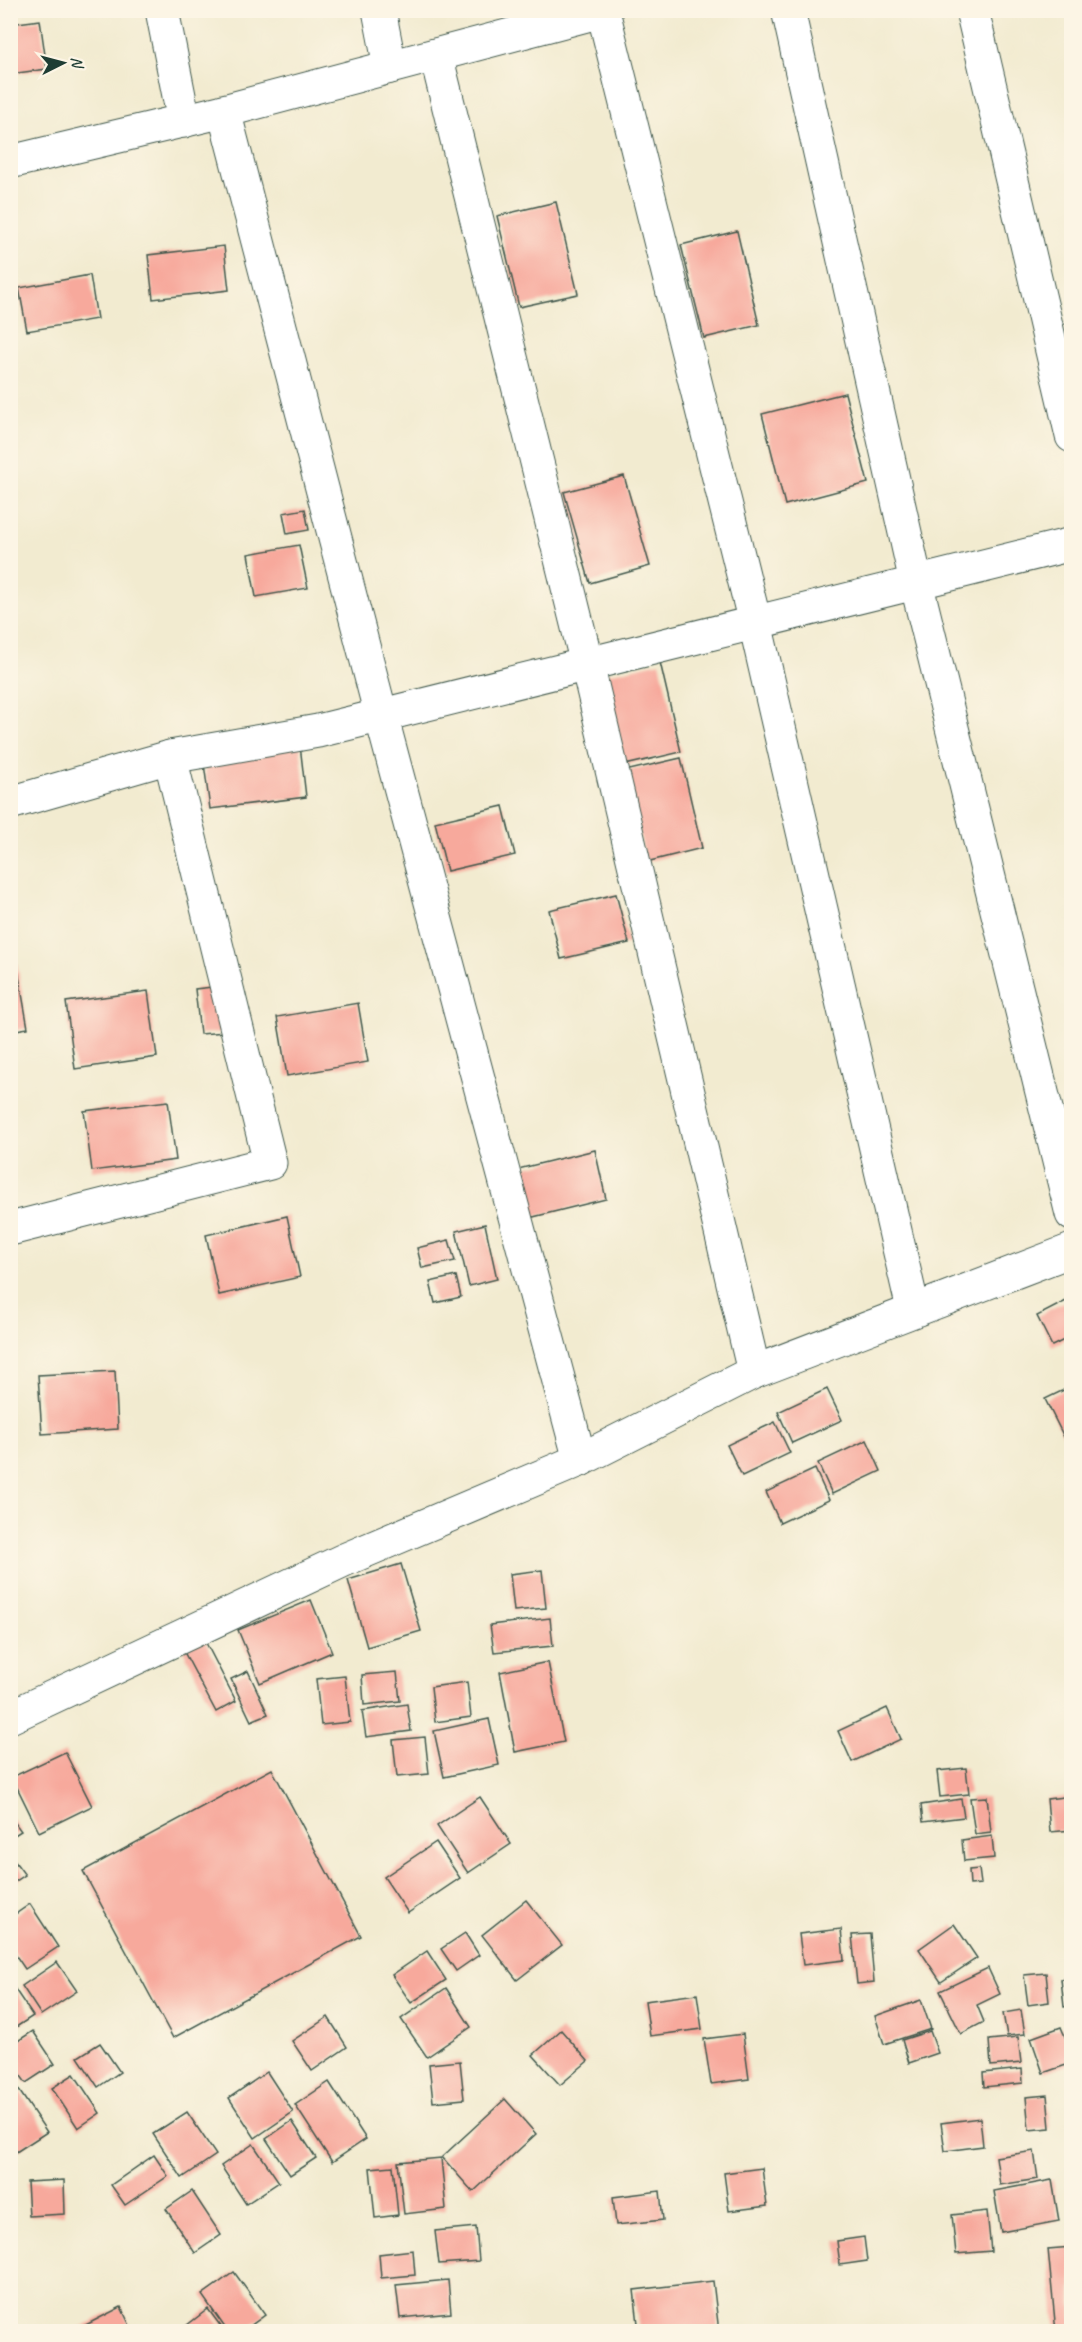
<svg xmlns="http://www.w3.org/2000/svg" width="1082" height="2342" viewBox="0 0 1082 2342" font-family="Caveat,sans-serif">
<rect width="100%" height="100%" fill="#fcf5e5"/>
<filter id="ink" filterUnits="userSpaceOnUse"><feTurbulence type="fractalNoise" baseFrequency=".0167" numOctaves="2"/><feDisplacementMap in="SourceGraphic" scale="12" xChannelSelector="R" yChannelSelector="G"/><feConvolveMatrix kernelMatrix="1 2 1 2 8 2 1 2 1" color-interpolation-filters="sRGB"/></filter>
<filter id="wash" filterUnits="userSpaceOnUse"><feTurbulence type="fractalNoise" baseFrequency=".008" numOctaves="4" result="noise"/><feDisplacementMap in="SourceGraphic" scale="24" xChannelSelector="R" yChannelSelector="G"/><feGaussianBlur stdDeviation="1.35" result="paint"/><feColorMatrix in="noise" values="0 0 0 0 0 0 0 0 0 0 0 0 0 0 0 0 0 1.4 0 .05"/><feComposite in="paint" operator="in"/></filter>
<g filter="url(#wash)">
<rect width="100%" height="100%" fill="#f2ebd0"/>
<g id="blocks">
<g fill="#f7a99c">
<path d="M 40,20 L 47,69 L 10,74 L 10,24 Z"/>
<path d="M 556,202 L 578,294 L 519,307 L 497,216 Z"/>
<path d="M 737,231 L 759,325 L 704,338 L 681,245 Z"/>
<path d="M 224,246 L 229,290 L 153,299 L 148,255 Z"/>
<path d="M 90,275 L 97,319 L 27,331 L 19,288 Z"/>
<path d="M 845,393 L 868,483 L 785,505 L 762,414 Z"/>
<path d="M 624,476 L 650,566 L 590,583 L 564,492 Z"/>
<path d="M 305,509 L 309,530 L 287,534 L 283,513 Z"/>
<path d="M 299,545 L 308,588 L 256,597 L 248,554 Z"/>
<path d="M 660,662 L 681,752 L 625,765 L 603,675 Z"/>
<path d="M 300,745 L 306,797 L 210,809 L 203,756 Z"/>
<path d="M 681,758 L 702,848 L 646,862 L 625,771 Z"/>
<path d="M 503,806 L 515,855 L 447,871 L 435,822 Z"/>
<path d="M 616,894 L 629,943 L 561,959 L 549,910 Z"/>
<path d="M 10,925 L 28,1028 L 10,1031 Z"/>
<path d="M 221,986 L 226,1032 L 200,1034 L 195,989 Z"/>
<path d="M 148,991 L 157,1057 L 75,1069 L 66,1002 Z"/>
<path d="M 358,1003 L 368,1062 L 287,1076 L 277,1017 Z"/>
<path d="M 168,1101 L 176,1160 L 92,1171 L 84,1111 Z"/>
<path d="M 595,1150 L 606,1199 L 529,1218 L 518,1169 Z"/>
<path d="M 287,1216 L 300,1277 L 219,1295 L 206,1235 Z"/>
<path d="M 485,1224 L 497,1279 L 469,1286 L 456,1231 Z"/>
<path d="M 449,1240 L 455,1261 L 422,1268 L 417,1248 Z"/>
<path d="M 1072,1275 L 1072,1291 L 1065,1278 Z"/>
<path d="M 456,1276 L 461,1297 L 435,1303 L 430,1282 Z"/>
<path d="M 1070,1299 L 1072,1336 L 1052,1346 L 1037,1316 Z"/>
<path d="M 115,1371 L 118,1429 L 42,1434 L 38,1375 Z"/>
<path d="M 1072,1386 L 1072,1434 L 1064,1437 L 1045,1399 Z"/>
<path d="M 827,1389 L 842,1420 L 792,1443 L 778,1412 Z"/>
<path d="M 775,1422 L 790,1453 L 742,1476 L 727,1445 Z"/>
<path d="M 867,1440 L 881,1471 L 832,1494 L 818,1463 Z"/>
<path d="M 815,1469 L 829,1500 L 780,1523 L 766,1492 Z"/>
<path d="M 401,1564 L 421,1631 L 367,1647 L 348,1580 Z"/>
<path d="M 542,1570 L 546,1608 L 514,1611 L 510,1574 Z"/>
<path d="M 311,1600 L 332,1652 L 260,1683 L 238,1630 Z"/>
<path d="M 550,1618 L 553,1646 L 494,1652 L 490,1625 Z"/>
<path d="M 204,1639 L 236,1701 L 216,1712 L 183,1650 Z"/>
<path d="M 548,1662 L 564,1742 L 515,1752 L 500,1672 Z"/>
<path d="M 248,1671 L 268,1714 L 251,1721 L 231,1679 Z"/>
<path d="M 397,1672 L 400,1701 L 364,1705 L 362,1675 Z"/>
<path d="M 345,1676 L 350,1722 L 321,1725 L 316,1679 Z"/>
<path d="M 467,1682 L 471,1717 L 435,1722 L 431,1687 Z"/>
<path d="M 407,1704 L 411,1731 L 366,1737 L 362,1711 Z"/>
<path d="M 887,1708 L 901,1739 L 852,1762 L 838,1731 Z"/>
<path d="M 489,1719 L 499,1765 L 444,1777 L 434,1731 Z"/>
<path d="M 425,1737 L 429,1774 L 397,1777 L 393,1740 Z"/>
<path d="M 65,1752 L 92,1806 L 39,1832 L 12,1777 Z"/>
<path d="M 966,1768 L 969,1794 L 940,1797 L 937,1771 Z"/>
<path d="M 272,1769 L 361,1936 L 173,2038 L 83,1871 Z"/>
<path d="M 1072,1796 L 1072,1830 L 1050,1832 L 1047,1799 Z"/>
<path d="M 480,1797 L 511,1844 L 468,1873 L 437,1826 Z"/>
<path d="M 987,1797 L 991,1832 L 975,1834 L 970,1798 Z"/>
<path d="M 961,1799 L 964,1817 L 923,1822 L 921,1805 Z"/>
<path d="M 10,1816 L 21,1831 L 10,1838 Z"/>
<path d="M 992,1836 L 994,1858 L 964,1861 L 962,1840 Z"/>
<path d="M 436,1842 L 460,1878 L 408,1913 L 384,1877 Z"/>
<path d="M 10,1855 L 25,1875 L 10,1885 Z"/>
<path d="M 979,1869 L 981,1884 L 970,1885 L 969,1870 Z"/>
<path d="M 526,1900 L 562,1945 L 517,1980 L 482,1935 Z"/>
<path d="M 30,1904 L 58,1947 L 25,1969 L 10,1947 L 10,1918 Z"/>
<path d="M 954,1924 L 977,1958 L 941,1982 L 919,1949 Z"/>
<path d="M 841,1929 L 844,1960 L 803,1965 L 799,1934 Z"/>
<path d="M 465,1933 L 479,1955 L 456,1971 L 441,1949 Z"/>
<path d="M 870,1934 L 874,1982 L 857,1984 L 852,1935 Z"/>
<path d="M 427,1951 L 446,1980 L 411,2003 L 392,1975 Z"/>
<path d="M 57,1962 L 77,1991 L 41,2015 L 22,1986 Z"/>
<path d="M 988,1968 L 1000,1994 L 977,2005 L 984,2022 L 961,2034 L 940,1991 Z"/>
<path d="M 1046,1973 L 1049,2002 L 1028,2005 L 1024,1975 Z"/>
<path d="M 1072,1978 L 1072,2006 L 1064,2007 L 1061,1979 Z"/>
<path d="M 10,1982 L 33,2016 L 10,2031 Z"/>
<path d="M 446,1988 L 471,2027 L 427,2057 L 401,2019 Z"/>
<path d="M 697,1994 L 702,2029 L 650,2036 L 645,2001 Z"/>
<path d="M 921,2000 L 931,2029 L 884,2044 L 875,2016 Z"/>
<path d="M 1021,2010 L 1025,2034 L 1007,2036 L 1003,2013 Z"/>
<path d="M 328,2017 L 347,2047 L 312,2071 L 292,2041 Z"/>
<path d="M 1061,2027 L 1072,2053 L 1072,2063 L 1043,2073 L 1031,2038 Z"/>
<path d="M 561,2030 L 588,2061 L 560,2085 L 533,2055 Z"/>
<path d="M 33,2031 L 55,2064 L 26,2083 L 10,2061 L 10,2046 Z"/>
<path d="M 930,2031 L 938,2053 L 909,2063 L 902,2040 Z"/>
<path d="M 743,2034 L 749,2079 L 711,2084 L 704,2039 Z"/>
<path d="M 1018,2037 L 1021,2063 L 991,2066 L 989,2040 Z"/>
<path d="M 100,2043 L 120,2072 L 98,2087 L 78,2057 Z"/>
<path d="M 460,2061 L 464,2099 L 433,2102 L 429,2064 Z"/>
<path d="M 1022,2069 L 1023,2083 L 984,2087 L 983,2073 Z"/>
<path d="M 267,2072 L 293,2112 L 255,2138 L 229,2098 Z"/>
<path d="M 74,2074 L 100,2113 L 78,2128 L 52,2088 Z"/>
<path d="M 10,2077 L 47,2132 L 10,2156 Z"/>
<path d="M 329,2082 L 366,2139 L 332,2162 L 295,2105 Z"/>
<path d="M 1047,2095 L 1050,2128 L 1029,2130 L 1026,2097 Z"/>
<path d="M 505,2099 L 536,2134 L 473,2192 L 442,2157 Z"/>
<path d="M 187,2112 L 216,2155 L 182,2178 L 153,2134 Z"/>
<path d="M 980,2118 L 983,2146 L 945,2151 L 941,2123 Z"/>
<path d="M 292,2121 L 316,2158 L 290,2175 L 266,2139 Z"/>
<path d="M 253,2144 L 279,2182 L 246,2204 L 221,2166 Z"/>
<path d="M 1034,2151 L 1038,2179 L 1000,2185 L 996,2157 Z"/>
<path d="M 154,2155 L 168,2176 L 125,2205 L 111,2185 Z"/>
<path d="M 441,2158 L 446,2209 L 404,2214 L 398,2162 Z"/>
<path d="M 393,2166 L 398,2215 L 375,2218 L 370,2168 Z"/>
<path d="M 762,2168 L 767,2206 L 729,2211 L 724,2173 Z"/>
<path d="M 64,2180 L 65,2214 L 29,2216 L 27,2182 Z"/>
<path d="M 1052,2180 L 1059,2221 L 1001,2232 L 994,2191 Z"/>
<path d="M 192,2191 L 221,2235 L 195,2253 L 166,2209 Z"/>
<path d="M 660,2191 L 663,2220 L 616,2225 L 613,2197 Z"/>
<path d="M 987,2211 L 991,2251 L 956,2254 L 952,2215 Z"/>
<path d="M 476,2227 L 479,2261 L 439,2264 L 435,2231 Z"/>
<path d="M 864,2237 L 867,2261 L 840,2265 L 837,2241 Z"/>
<path d="M 1072,2247 L 1072,2332 L 1056,2332 L 1048,2249 Z"/>
<path d="M 413,2250 L 415,2275 L 381,2278 L 379,2254 Z"/>
<path d="M 234,2272 L 265,2315 L 242,2332 L 228,2332 L 202,2295 Z"/>
<path d="M 448,2280 L 451,2313 L 400,2318 L 396,2285 Z"/>
<path d="M 713,2281 L 719,2332 L 639,2332 L 634,2290 Z"/>
<path d="M 121,2307 L 133,2332 L 72,2332 Z"/>
<path d="M 208,2309 L 225,2332 L 178,2332 Z"/>
<path d="M 437,2325 L 438,2332 L 392,2332 L 392,2330 Z"/>
</g>
</g>
</g>
<g filter="url(#ink)">
<use href="#blocks" fill-opacity="0" stroke="#3f574b" stroke-width="1.5"/>
<g fill="none" stroke-linecap="round" stroke-linejoin="round">
<defs>
<g id="street">
<path d="M 162,10 L 184,121"/>
<path d="M 379,10 L 390,67"/>
<path d="M 788,10 L 916,582 L 1072,1214"/>
<path d="M 972,10 L 1072,436"/>
<path d="M 603,11 L 755,623 L 913,1309"/>
<path d="M 436,55 L 587,664 L 754,1372"/>
<path d="M 224,111 L 381,715 L 580,1460"/>
<path d="M 10,162 L 224,111 L 605,10"/>
<path d="M 10,803 L 170,757 L 318,731 L 1072,544"/>
<path d="M 10,1229 L 270,1163 L 170,757"/>
<path d="M 10,1717 L 344,1560 L 580,1460 L 754,1372 L 1072,1250"/>
</g>
</defs>
<use href="#street" stroke="#3f574b" stroke-width="35"/>
<use href="#street" stroke="#fff" stroke-width="33"/>
</g>
</g>
<rect width="1082" height="2342" fill="none" stroke="#fcf5e5" stroke-width="36"/>
<g transform="translate(63 63) rotate(84)" stroke="#fcf5e5" stroke-width="4.5" paint-order="stroke">
<path d="M0-4.5L10 22L0 15L-10 22Z" fill="#1f3d34"/>
<text y="-9" font-size="16" font-weight="bold" text-anchor="middle" fill="#1f3d34">N</text>
</g>
</svg>
